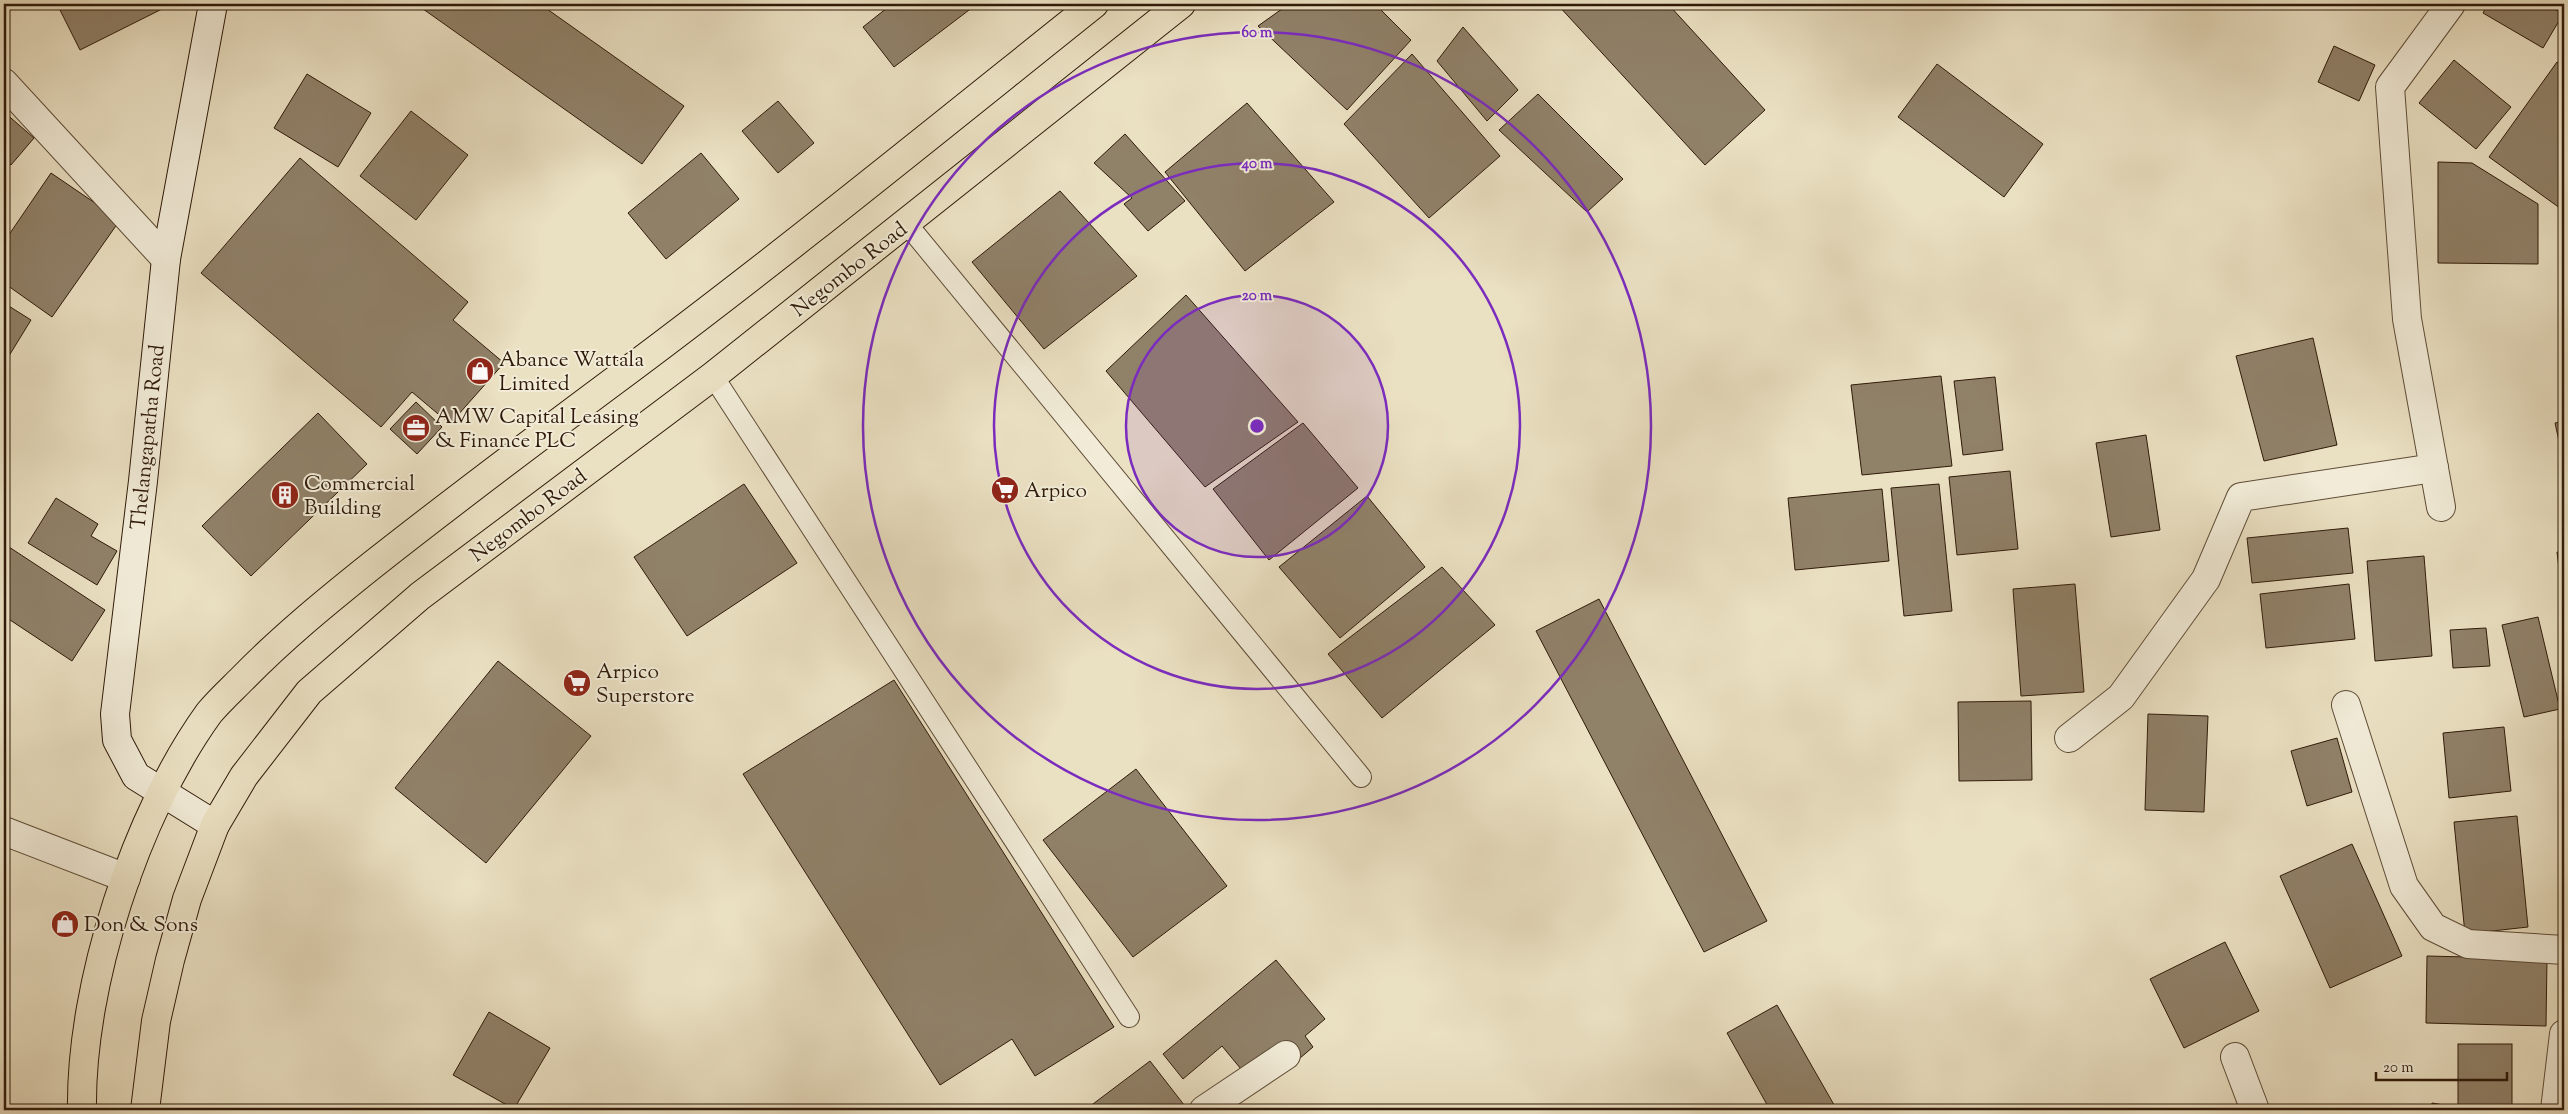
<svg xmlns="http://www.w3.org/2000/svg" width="2568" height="1114" viewBox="0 0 2568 1114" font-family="'Sorts Mill Goudy',serif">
<rect width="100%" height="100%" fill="#eae0c2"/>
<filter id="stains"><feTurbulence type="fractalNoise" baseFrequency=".004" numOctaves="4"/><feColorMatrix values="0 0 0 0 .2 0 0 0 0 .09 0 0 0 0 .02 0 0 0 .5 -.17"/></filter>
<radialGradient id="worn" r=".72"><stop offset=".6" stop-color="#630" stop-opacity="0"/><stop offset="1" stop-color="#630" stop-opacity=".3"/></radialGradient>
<g fill="#908169" stroke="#2f1a09">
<path d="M 57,4 L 172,4 L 80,50 Z"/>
<path d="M 416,4 L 540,4 L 684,106 L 642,164 Z"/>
<path d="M 892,4 L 977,4 L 894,67 L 863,27 Z"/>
<path d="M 1289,4 L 1375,4 L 1411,40 L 1347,110 L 1258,26 Z"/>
<path d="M 1557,4 L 1668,4 L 1765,110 L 1705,165 Z"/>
<path d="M 2488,4 L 2546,4 L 2563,14 L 2543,48 L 2483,13 Z"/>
<path d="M 1463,27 L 1518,90 L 1487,121 L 1437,61 Z"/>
<path d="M 2334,46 L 2375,65 L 2359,101 L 2318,82 Z"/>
<path d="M 1412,54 L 1500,156 L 1429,218 L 1344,124 Z"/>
<path d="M 2454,60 L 2511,107 L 2476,149 L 2419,103 Z"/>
<path d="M 2557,62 L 2564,67 L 2564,211 L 2489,157 Z"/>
<path d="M 1937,64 L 2043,144 L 2004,197 L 1898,117 Z"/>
<path d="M 307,74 L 371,113 L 338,167 L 274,128 Z"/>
<path d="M 1538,94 L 1623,179 L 1587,212 L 1499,130 Z"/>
<path d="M 778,101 L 814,143 L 778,173 L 742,131 Z"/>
<path d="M 1247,103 L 1334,202 L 1245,271 L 1165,172 Z"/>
<path d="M 411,111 L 468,155 L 416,220 L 360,176 Z"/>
<path d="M 4,112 L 34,138 L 11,165 L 4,159 Z"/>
<path d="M 1125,134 L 1185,201 L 1148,231 L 1124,204 L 1132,198 L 1094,163 Z"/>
<path d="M 701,153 L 739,199 L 666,259 L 628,213 Z"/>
<path d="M 300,158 L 468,302 L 453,320 L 504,363 L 450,424 L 412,392 L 381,427 L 201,273 Z"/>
<path d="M 2438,162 L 2472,163 L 2538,204 L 2538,264 L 2438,263 Z"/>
<path d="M 51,173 L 120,220 L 52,317 L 4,283 L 4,242 Z"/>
<path d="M 1060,191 L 1137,276 L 1044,349 L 972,262 Z"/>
<path d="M 1186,295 L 1298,422 L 1205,487 L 1106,371 Z"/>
<path d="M 4,303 L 31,320 L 4,364 Z"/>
<path d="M 2313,338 L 2337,445 L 2264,461 L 2236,356 Z"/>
<path d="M 1941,376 L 1952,466 L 1862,475 L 1851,385 Z"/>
<path d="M 1995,377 L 2003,450 L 1963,455 L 1954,381 Z"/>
<path d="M 416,402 L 442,427 L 417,454 L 390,429 Z"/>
<path d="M 318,413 L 367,464 L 251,576 L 202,526 Z"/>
<path d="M 2564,421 L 2564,464 L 2555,423 Z"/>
<path d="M 1303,423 L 1358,488 L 1269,560 L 1213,489 Z"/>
<path d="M 2146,435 L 2160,530 L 2111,537 L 2096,443 Z"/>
<path d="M 2010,471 L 2018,549 L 1957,555 L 1949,477 Z"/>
<path d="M 744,484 L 797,563 L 687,636 L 634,557 Z"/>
<path d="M 1939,484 L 1952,611 L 1904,616 L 1891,488 Z"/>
<path d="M 1882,489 L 1889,561 L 1795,570 L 1788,498 Z"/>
<path d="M 1367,496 L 1425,567 L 1340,638 L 1279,567 Z"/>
<path d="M 56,498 L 98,524 L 91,536 L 117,551 L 97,585 L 28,543 Z"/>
<path d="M 2348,528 L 2353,573 L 2252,583 L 2247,538 Z"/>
<path d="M 9,547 L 105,610 L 72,661 L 4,616 L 4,556 Z"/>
<path d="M 2557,552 L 2564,552 L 2564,609 Z"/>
<path d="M 2424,556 L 2432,656 L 2375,661 L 2367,561 Z"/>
<path d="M 1442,567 L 1495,625 L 1382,718 L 1328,654 Z"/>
<path d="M 2075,584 L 2084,692 L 2021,696 L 2013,589 Z"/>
<path d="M 2349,584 L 2355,639 L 2266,648 L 2260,594 Z"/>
<path d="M 1599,599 L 1767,921 L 1704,952 L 1536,631 Z"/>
<path d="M 2538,617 L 2560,709 L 2524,717 L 2502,625 Z"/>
<path d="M 2486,628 L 2490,666 L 2453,668 L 2450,630 Z"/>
<path d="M 498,661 L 591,736 L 486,863 L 395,788 Z"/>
<path d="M 894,680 L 1114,1027 L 1035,1076 L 1012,1039 L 940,1085 L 743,774 Z"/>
<path d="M 2031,701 L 2032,780 L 1959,781 L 1958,702 Z"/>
<path d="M 2148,714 L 2208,716 L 2204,812 L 2145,810 Z"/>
<path d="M 2504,727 L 2511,791 L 2449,798 L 2443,733 Z"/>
<path d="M 2337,738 L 2352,792 L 2307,806 L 2291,751 Z"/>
<path d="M 1136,769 L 1227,886 L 1133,957 L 1043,840 Z"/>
<path d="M 2517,816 L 2528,927 L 2465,934 L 2454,822 Z"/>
<path d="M 2352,844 L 2402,956 L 2330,988 L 2280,876 Z"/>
<path d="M 2225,942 L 2259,1011 L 2184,1048 L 2150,979 Z"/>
<path d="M 2427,956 L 2547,959 L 2546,1026 L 2426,1023 Z"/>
<path d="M 1276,960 L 1325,1019 L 1305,1036 L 1313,1047 L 1286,1070 L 1250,1080 L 1222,1046 L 1183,1079 L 1163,1054 Z"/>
<path d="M 1777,1005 L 1837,1110 L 1770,1110 L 1727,1033 Z"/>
<path d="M 489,1012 L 550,1048 L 514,1109 L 453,1075 Z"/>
<rect x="2458" y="1044" width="54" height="62"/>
<path d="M 1150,1061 L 1188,1110 L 1085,1110 Z"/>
<path d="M 2432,1103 L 2473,1110 L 2431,1110 Z"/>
</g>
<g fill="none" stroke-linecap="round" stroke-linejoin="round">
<defs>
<g id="lane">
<path d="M 907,224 L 1361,777"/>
<path d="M 713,376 L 1129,1017"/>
</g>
<g id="street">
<path d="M 4,83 L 166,259"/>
<path d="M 2441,507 L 2407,319 L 2390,87 L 2451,4"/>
<path d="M 2346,705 L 2404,886 L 2433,927 L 2468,944 L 2564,950"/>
<path d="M 2069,738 L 2121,697 L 2206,579 L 2241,497 L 2434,468"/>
<path d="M 4,831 L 126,878"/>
<path d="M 2235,1057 L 2255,1110"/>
<path d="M 1204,1110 L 1286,1055"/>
<path d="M 2555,1110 L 2564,1034"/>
</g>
<path id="secondary" d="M 213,4 L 166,259 L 143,481 L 115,714 L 117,740 L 136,776 L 215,825"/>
<g id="highway">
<path d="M 82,1110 C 80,985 136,814 209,713 C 219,701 231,690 242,679 C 282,638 326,602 371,566 C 451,503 532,442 614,381 C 777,260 935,131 1094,4"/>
<path d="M 145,1110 L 156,1021 L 170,960 L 187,899 L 215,825 L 244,776 L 309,692 L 420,596 L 713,376 L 1181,4"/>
</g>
</defs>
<use href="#lane" stroke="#5e4c37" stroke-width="22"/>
<use href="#street" stroke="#5e4c37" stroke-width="30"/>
<use href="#secondary" stroke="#2f1a09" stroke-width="30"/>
<use href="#highway" stroke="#2f1a09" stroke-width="30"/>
<use href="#lane" stroke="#f1ebd7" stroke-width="20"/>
<use href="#street" stroke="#f1ebd7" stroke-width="28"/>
<use href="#secondary" stroke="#f1ebd7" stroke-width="28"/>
<use href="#highway" stroke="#eae0c2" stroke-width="28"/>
</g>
<circle cx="1257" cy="426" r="131" fill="#7b2cbf" fill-opacity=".12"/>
<g fill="none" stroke="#7b2cbf" stroke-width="2.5">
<circle cx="1257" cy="426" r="131"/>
<circle cx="1257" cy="426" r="263"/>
<circle cx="1257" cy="426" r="394"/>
</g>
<defs>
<symbol id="shop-disc" viewBox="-11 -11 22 22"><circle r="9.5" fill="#8f2418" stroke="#f1ebd7"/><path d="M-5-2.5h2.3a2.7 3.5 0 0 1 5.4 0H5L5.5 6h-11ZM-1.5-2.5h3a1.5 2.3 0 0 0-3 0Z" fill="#fff"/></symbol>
<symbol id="office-disc" viewBox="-11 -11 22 22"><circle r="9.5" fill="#8f2418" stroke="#f1ebd7"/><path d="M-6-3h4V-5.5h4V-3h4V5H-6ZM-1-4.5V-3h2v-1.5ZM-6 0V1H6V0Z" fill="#fff"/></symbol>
<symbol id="supermarket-disc" viewBox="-11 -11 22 22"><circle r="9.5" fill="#8f2418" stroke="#f1ebd7"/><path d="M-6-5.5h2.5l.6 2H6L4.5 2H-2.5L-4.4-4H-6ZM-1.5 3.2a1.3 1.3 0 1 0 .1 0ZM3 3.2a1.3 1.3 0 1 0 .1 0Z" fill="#fff"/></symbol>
<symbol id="building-disc" viewBox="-11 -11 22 22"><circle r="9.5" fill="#8f2418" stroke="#f1ebd7"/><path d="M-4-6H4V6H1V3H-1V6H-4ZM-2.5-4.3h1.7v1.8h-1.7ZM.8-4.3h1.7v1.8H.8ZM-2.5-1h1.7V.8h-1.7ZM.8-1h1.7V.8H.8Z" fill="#fff"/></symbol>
</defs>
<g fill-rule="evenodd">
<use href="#shop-disc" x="464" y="355" width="32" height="32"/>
<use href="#office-disc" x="400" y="412" width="32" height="32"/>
<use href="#supermarket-disc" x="989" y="474" width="32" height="32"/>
<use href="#building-disc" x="269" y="479" width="32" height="32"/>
<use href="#supermarket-disc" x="561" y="667" width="32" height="32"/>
<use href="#shop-disc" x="49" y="908" width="32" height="32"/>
</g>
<g text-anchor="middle" stroke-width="4" stroke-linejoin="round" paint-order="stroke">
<g font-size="21" fill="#2f1a09" stroke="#f1ebd7">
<text transform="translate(849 269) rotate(-38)" y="7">Negombo Road</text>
<text transform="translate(147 437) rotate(-84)" y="7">Thelangapatha Road</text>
<text transform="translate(528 515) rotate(-37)" y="7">Negombo Road</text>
</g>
<g font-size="21" fill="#2f1a09" stroke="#f1ebd7" text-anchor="start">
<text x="499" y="366">Abance Wattala<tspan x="499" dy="24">Limited</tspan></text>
<text x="435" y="423">AMW Capital Leasing<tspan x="435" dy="24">&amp; Finance PLC</tspan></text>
<text x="304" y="490">Commercial<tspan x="304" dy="24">Building</tspan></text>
<text x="1024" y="497">Arpico</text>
<text x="596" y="678">Arpico<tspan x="596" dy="24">Superstore</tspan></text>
<text x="84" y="931">Don &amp; Sons</text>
</g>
</g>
<circle cx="1257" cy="426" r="8" fill="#7b2cbf" stroke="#f1ebd7" stroke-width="2.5"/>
<g font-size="15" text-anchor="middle" font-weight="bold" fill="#7b2cbf" stroke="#f1ebd7" stroke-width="4" stroke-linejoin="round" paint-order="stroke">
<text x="1257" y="37">60 m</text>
<text x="1257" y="168">40 m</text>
<text x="1257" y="300">20 m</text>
</g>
<rect width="2568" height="1114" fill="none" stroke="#eae0c2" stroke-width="20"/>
<rect x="5" y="5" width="2558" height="1104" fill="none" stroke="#2f1a09" stroke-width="2.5"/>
<rect x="10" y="10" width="2548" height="1094" fill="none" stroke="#2f1a09"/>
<path d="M2376 1072v8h131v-8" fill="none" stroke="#2f1a09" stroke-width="2.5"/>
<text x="2383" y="1072" font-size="15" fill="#2f1a09" stroke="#f1ebd7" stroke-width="4" paint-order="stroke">20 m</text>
<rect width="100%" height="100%" filter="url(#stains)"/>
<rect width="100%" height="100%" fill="url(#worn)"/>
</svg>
